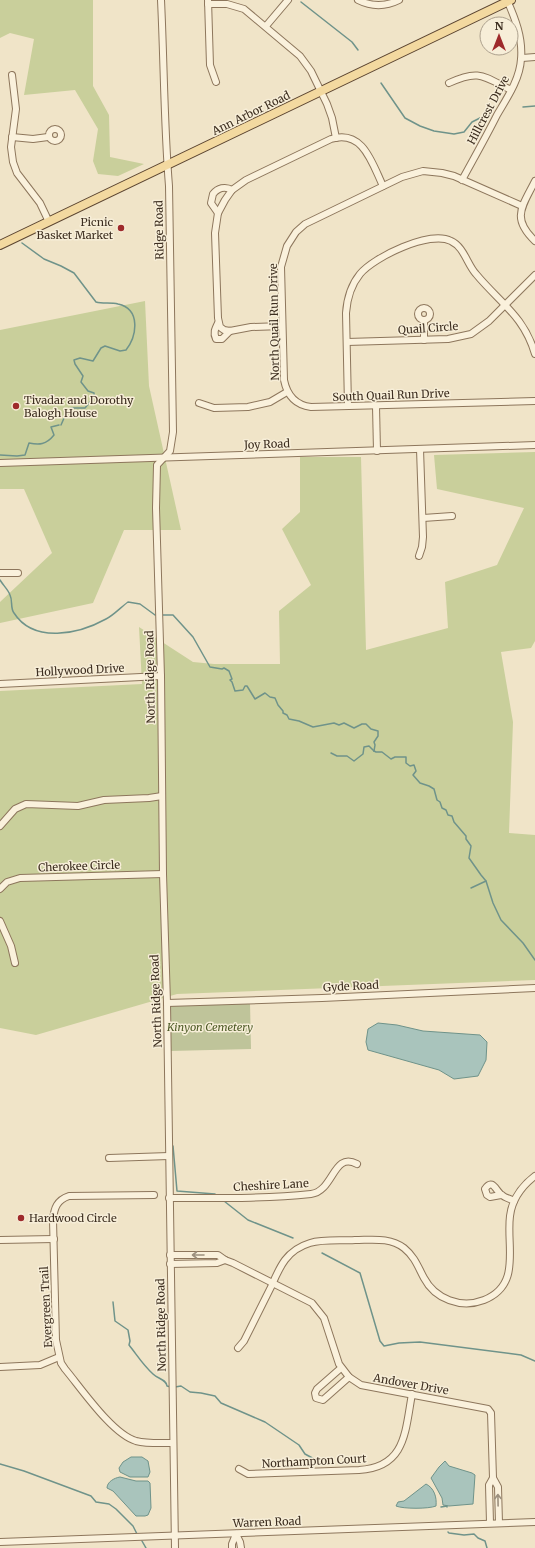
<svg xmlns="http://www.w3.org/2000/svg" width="535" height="1548" viewBox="0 0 535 1548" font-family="Merriweather,serif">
<rect width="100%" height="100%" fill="#f0e4c8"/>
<g fill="#c9cf9b">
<path d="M 0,0 L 93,0 L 93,86 L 109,115 L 110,157 L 144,164 L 118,176 L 98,174 L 93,161 L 98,129 L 75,90 L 24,95 L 34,39 L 10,33 L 0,38 Z"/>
<path d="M 145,301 L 149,386 L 181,530 L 124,530 L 93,603 L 0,623 L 0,602 L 52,553 L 24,489 L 0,489 L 0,330 Z"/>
<path d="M 535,452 L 535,641 L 531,648 L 501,652 L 513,722 L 509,833 L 535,835 L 535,980 L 177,994 L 36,1035 L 0,1028 L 0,691 L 142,684 L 139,627 L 193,662 L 214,664 L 280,664 L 279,611 L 311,585 L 282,529 L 300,512 L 300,457 L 361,457 L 366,650 L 448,628 L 445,582 L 497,565 L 524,508 L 437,489 L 434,455 Z"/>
</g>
<path fill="#bfc49a" d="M 250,1002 L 251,1049 L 170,1051 L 169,1004 Z"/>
<g fill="#a9c4bc" stroke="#6f938a">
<path d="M 378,1023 L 397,1025 L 423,1031 L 480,1035 L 487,1042 L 486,1060 L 478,1076 L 454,1079 L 439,1070 L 368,1050 L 366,1042 L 368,1029 Z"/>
<path d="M 131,1457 L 142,1457 L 148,1461 L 150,1472 L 148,1477 L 130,1477 L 120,1472 L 119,1468 L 123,1462 Z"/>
<path d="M 445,1461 L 449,1466 L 472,1473 L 475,1475 L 473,1504 L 449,1506 L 443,1505 L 442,1498 L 431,1478 L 439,1467 Z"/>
<path d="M 120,1477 L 136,1481 L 148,1481 L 150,1483 L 151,1508 L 148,1515 L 145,1516 L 136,1516 L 113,1491 L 107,1488 C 107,1482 114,1478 120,1477 Z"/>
<path d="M 426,1484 C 434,1488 437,1497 436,1506 C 429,1509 403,1509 396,1506 L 398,1502 L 404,1501 Z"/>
</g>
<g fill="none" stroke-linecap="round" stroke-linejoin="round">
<g stroke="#6f938a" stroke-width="1.5">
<path d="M 301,2 L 352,42 L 358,50"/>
<path d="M 381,83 L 405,118 L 420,126 L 434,131 L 454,134 L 464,132 L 472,122 L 480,118"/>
<path d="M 523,107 L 535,106"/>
<path d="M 22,243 L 44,259 L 61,266 L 74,273 L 96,302 C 103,304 111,302 118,304 C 141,309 137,336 126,350 L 120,351 L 105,346 L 101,348 L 93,361 L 80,358 L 74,360 L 75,364 L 83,376 L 81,382 L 88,391 L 94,393 L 94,397 L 85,408 L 72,408 L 68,409 L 61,425"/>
<path d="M 0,455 L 17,456 L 25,455 L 29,443 C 39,445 46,445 54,435 L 51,427 L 59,425"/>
<path d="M 0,580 C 3,585 9,591 10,595 C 13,601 10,608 14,613 C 34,644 79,634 106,619 C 114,615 121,607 128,602 L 140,604 L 155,615"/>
<path d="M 163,615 L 173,615 L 193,637 L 210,667 L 222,669 L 224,668 L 229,671 L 232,679 L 230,680 L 232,682 L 235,691 L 243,690 L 245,686 L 247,686 L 255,699 L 265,693 L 270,697 L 275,698 L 278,705 L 283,711 L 283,713 L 287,715 L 289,719 L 299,721 L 313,727 L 334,723 L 339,725 L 344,723 L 354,728 L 362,724 L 366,724 L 371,729 L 378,731 L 378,736 L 374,742 L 375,745 L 374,751"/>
<path d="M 374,751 L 376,752 L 382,752 L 391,759 L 395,757 L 406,757 L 406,763 L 410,766 L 414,765 L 416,771 L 413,775 L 420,783 L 429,786 L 434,789 L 437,800 L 440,802 L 442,808 L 446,810 L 448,815 L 452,816 L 454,822 L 466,836 L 466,839 L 471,846 L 469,858 L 481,875 L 486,881 L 493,903 L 501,920 L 523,943 L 535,960"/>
<path d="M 331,753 L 337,756 L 347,756 L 354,761 L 363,754 L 364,747 L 369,746 L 374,751"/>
<path d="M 471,888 L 486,881"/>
<path d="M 173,1146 L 177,1191 L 215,1194"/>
<path d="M 224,1201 L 248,1220 L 293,1238"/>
<path d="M 322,1253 L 360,1273 L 380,1341 L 384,1346 L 399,1343 L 420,1342 L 521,1355 L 535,1361"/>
<path d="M 113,1302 L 115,1321 L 128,1330 L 130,1341 L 129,1345 C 137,1355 143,1365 153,1374 C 158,1379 166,1379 167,1386 L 171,1387"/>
<path d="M 175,1387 L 181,1386 L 190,1392 L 201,1393 L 215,1396 L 221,1403 L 265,1422 L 299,1445 L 305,1454 L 316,1460"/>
<path d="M 0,1464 L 24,1471 L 91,1496 L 96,1502 L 109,1504 L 116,1509 L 133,1526 L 137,1534"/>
<path d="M 441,1507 L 447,1506 L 447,1507"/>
<path d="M 448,1532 L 449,1533 L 464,1535 L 474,1534 L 478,1538 L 485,1541 L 487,1548"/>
<path d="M 142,1541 L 146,1548"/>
</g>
<defs>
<g id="minor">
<path d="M 161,0 C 164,62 164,125 169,186 L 173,432 L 170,451 L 157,465 L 156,508 L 161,676 L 163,874 L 167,1003 L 175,1548"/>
<path d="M 208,0 L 210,65 L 216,82"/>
<path d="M 358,0 C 372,7 385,7 399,0"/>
<path d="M 208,4 L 227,4 L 244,9 L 300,56 L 311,71 L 327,104 L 332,118 L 336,138"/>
<path d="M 266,26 L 288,0"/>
<path d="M 522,58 L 535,57"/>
<path d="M 12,75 L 16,109 L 11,147 L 13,162 L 17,173 L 40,203 L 49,222"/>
<path d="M 449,83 C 479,69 483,76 511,90"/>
<circle cx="55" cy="135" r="6"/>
<path d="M 12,137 L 33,139 L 48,137"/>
<path d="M 462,180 C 474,158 486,137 497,115 C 507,98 520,79 521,59 C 523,38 515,18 507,0"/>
<path d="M 535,181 C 522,207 511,218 535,241"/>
<path d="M 522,206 L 454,176 L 442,173 L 423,171 L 402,177 L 305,224 L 296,232 L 287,246 L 281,267 L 284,380 C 287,395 295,405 311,407 L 535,401"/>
<path d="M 218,213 L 211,203 L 213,194 C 218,188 225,186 232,190"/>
<circle cx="424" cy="314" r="6"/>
<path d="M 424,320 L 424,340"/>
<path d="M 218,323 C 215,329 213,333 216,339 L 222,339 L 230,331"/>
<path d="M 282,326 L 251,327 L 230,331 L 224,330 L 220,327 L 218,318 L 215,233 L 218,213 L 225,200 L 232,190 L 246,180 L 331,139 C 363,129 372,163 383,186"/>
<path d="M 347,342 L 448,339 L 471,334 L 489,321 L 535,275"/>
<path d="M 199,403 L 214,408 L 248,407 L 270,402 L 287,392"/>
<path d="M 348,406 L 346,313 C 347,299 351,285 360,274 C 374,257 430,230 451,241 C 464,247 467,264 476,274 C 500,303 524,316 535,354"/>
<path d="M 376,406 L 377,451"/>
<path d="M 0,463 L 535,445"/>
<path d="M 423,518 L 452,516"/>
<path d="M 419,556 L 422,547 L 423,537 L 420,449"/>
<path d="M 0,573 L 18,573"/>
<path d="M 0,684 L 161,676"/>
<path d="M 0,826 L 15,809 L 26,804 L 78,806 L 104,800 L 149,798 L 162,796"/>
<path d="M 0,889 L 7,882 L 20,878 L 163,874"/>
<path d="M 0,921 L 11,946 L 15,963"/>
<path d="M 167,1003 L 322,998 L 535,988"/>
<path d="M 109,1158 L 169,1156"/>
<path d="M 154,1195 L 69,1196 C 57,1200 54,1208 53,1220 L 56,1340 L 61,1363 L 65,1369 C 81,1388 112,1434 136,1441 C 148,1444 161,1443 173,1443"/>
<path d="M 501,1195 L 490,1197 L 487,1195 L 485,1189 C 493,1177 496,1192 502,1195 C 505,1198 511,1199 514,1201"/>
<path d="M 169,1198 C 216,1198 265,1199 311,1194 C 334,1191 333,1151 357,1164"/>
<path d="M 0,1240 L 54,1239"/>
<path d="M 170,1255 L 218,1255 L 225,1260 L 233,1263 L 312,1303 L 324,1318 L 339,1364 L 349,1377 L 361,1385 L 488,1409 L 491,1413 L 493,1478 L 489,1485 L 490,1523"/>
<path d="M 170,1264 L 217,1263 L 225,1260"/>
<path d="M 238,1348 L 244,1341 C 253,1323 262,1305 271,1287 C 275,1278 279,1268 285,1260 C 291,1252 300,1246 310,1243 C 323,1239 340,1241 355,1240 C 372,1240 390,1237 404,1248 C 415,1257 418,1267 424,1278 C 435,1299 461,1309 484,1300 C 522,1285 506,1246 510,1216 C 512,1200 522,1186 535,1176"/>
<path d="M 0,1367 L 40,1365 L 59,1357"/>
<path d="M 341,1368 L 317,1389 L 315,1393 L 316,1398 L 323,1400 L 349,1377"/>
<path d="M 239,1469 L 248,1474 L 359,1470 C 406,1467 405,1432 412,1394"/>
<path d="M 493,1478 L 498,1487 L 499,1523"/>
<path d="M 236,1534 L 240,1542 L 241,1548"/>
<path d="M 0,1542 L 535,1522"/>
<path d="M 232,1548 L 232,1544 L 236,1534"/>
</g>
<path id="major" d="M 0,245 L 511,0"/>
</defs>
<use href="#minor" stroke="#8d765c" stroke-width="8"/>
<use href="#major" stroke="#5b4430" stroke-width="10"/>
<use href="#minor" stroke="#faf1dc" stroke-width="6"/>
<use href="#major" stroke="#f3d9a0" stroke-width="8"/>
</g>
<defs><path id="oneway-shaft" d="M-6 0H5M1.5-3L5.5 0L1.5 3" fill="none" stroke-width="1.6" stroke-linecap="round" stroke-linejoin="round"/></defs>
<g stroke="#9c907e">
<use href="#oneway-shaft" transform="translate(198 1255) rotate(-180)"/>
<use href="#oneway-shaft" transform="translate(498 1500) rotate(-91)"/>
</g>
<g fill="#9e2a2b" stroke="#f7eed8" stroke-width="1.5">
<circle cx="121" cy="228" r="4"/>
<circle cx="16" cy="406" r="4"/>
<circle cx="21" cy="1218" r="4"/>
</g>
<g text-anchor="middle" stroke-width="3" stroke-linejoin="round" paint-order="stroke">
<g font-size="11" fill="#3d2e20" stroke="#f7eed8">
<text transform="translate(488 110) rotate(-62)" y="4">Hillcrest Drive</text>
<text transform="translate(251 113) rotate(-26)" y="4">Ann Arbor Road</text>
<text transform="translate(159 230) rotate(-91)" y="4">Ridge Road</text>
<text transform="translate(274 322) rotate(-91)" y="4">North Quail Run Drive</text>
<text transform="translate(428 328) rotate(-4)" y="4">Quail Circle</text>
<text transform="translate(391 395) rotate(-2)" y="4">South Quail Run Drive</text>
<text transform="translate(267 444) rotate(-2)" y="4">Joy Road</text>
<text transform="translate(80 670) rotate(-3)" y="4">Hollywood Drive</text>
<text transform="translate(150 677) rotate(-91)" y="4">North Ridge Road</text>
<text transform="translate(79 866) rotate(-2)" y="4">Cherokee Circle</text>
<text transform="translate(351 986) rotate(-3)" y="4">Gyde Road</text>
<text transform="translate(156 1001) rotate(-92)" y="4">North Ridge Road</text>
<text transform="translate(271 1185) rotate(-3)" y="4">Cheshire Lane</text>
<text transform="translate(46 1307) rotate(-93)" y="4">Evergreen Trail</text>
<text transform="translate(161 1325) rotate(-91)" y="4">North Ridge Road</text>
<text transform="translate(411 1384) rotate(10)" y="4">Andover Drive</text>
<text transform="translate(314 1461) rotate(-3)" y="4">Northampton Court</text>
<text transform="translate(267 1522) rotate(-2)" y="4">Warren Road</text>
</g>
<g font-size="11" fill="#3d2e20" stroke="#f7eed8" text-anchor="start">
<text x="113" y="226" text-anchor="end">Picnic<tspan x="113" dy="13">Basket Market</tspan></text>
<text x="24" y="404">Tivadar and Dorothy<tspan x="24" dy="13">Balogh House</tspan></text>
<text x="29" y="1222">Hardwood Circle</text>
</g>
<g font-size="11" font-style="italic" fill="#4d5a26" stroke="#f7eed8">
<text x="210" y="1031">Kinyon Cemetery</text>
</g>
</g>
<g transform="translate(499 36)"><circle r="19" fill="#f7eed8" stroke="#ada18e"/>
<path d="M0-3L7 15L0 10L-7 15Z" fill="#9e2a2b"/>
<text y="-6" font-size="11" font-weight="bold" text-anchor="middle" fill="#3d2e20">N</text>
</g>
</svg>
